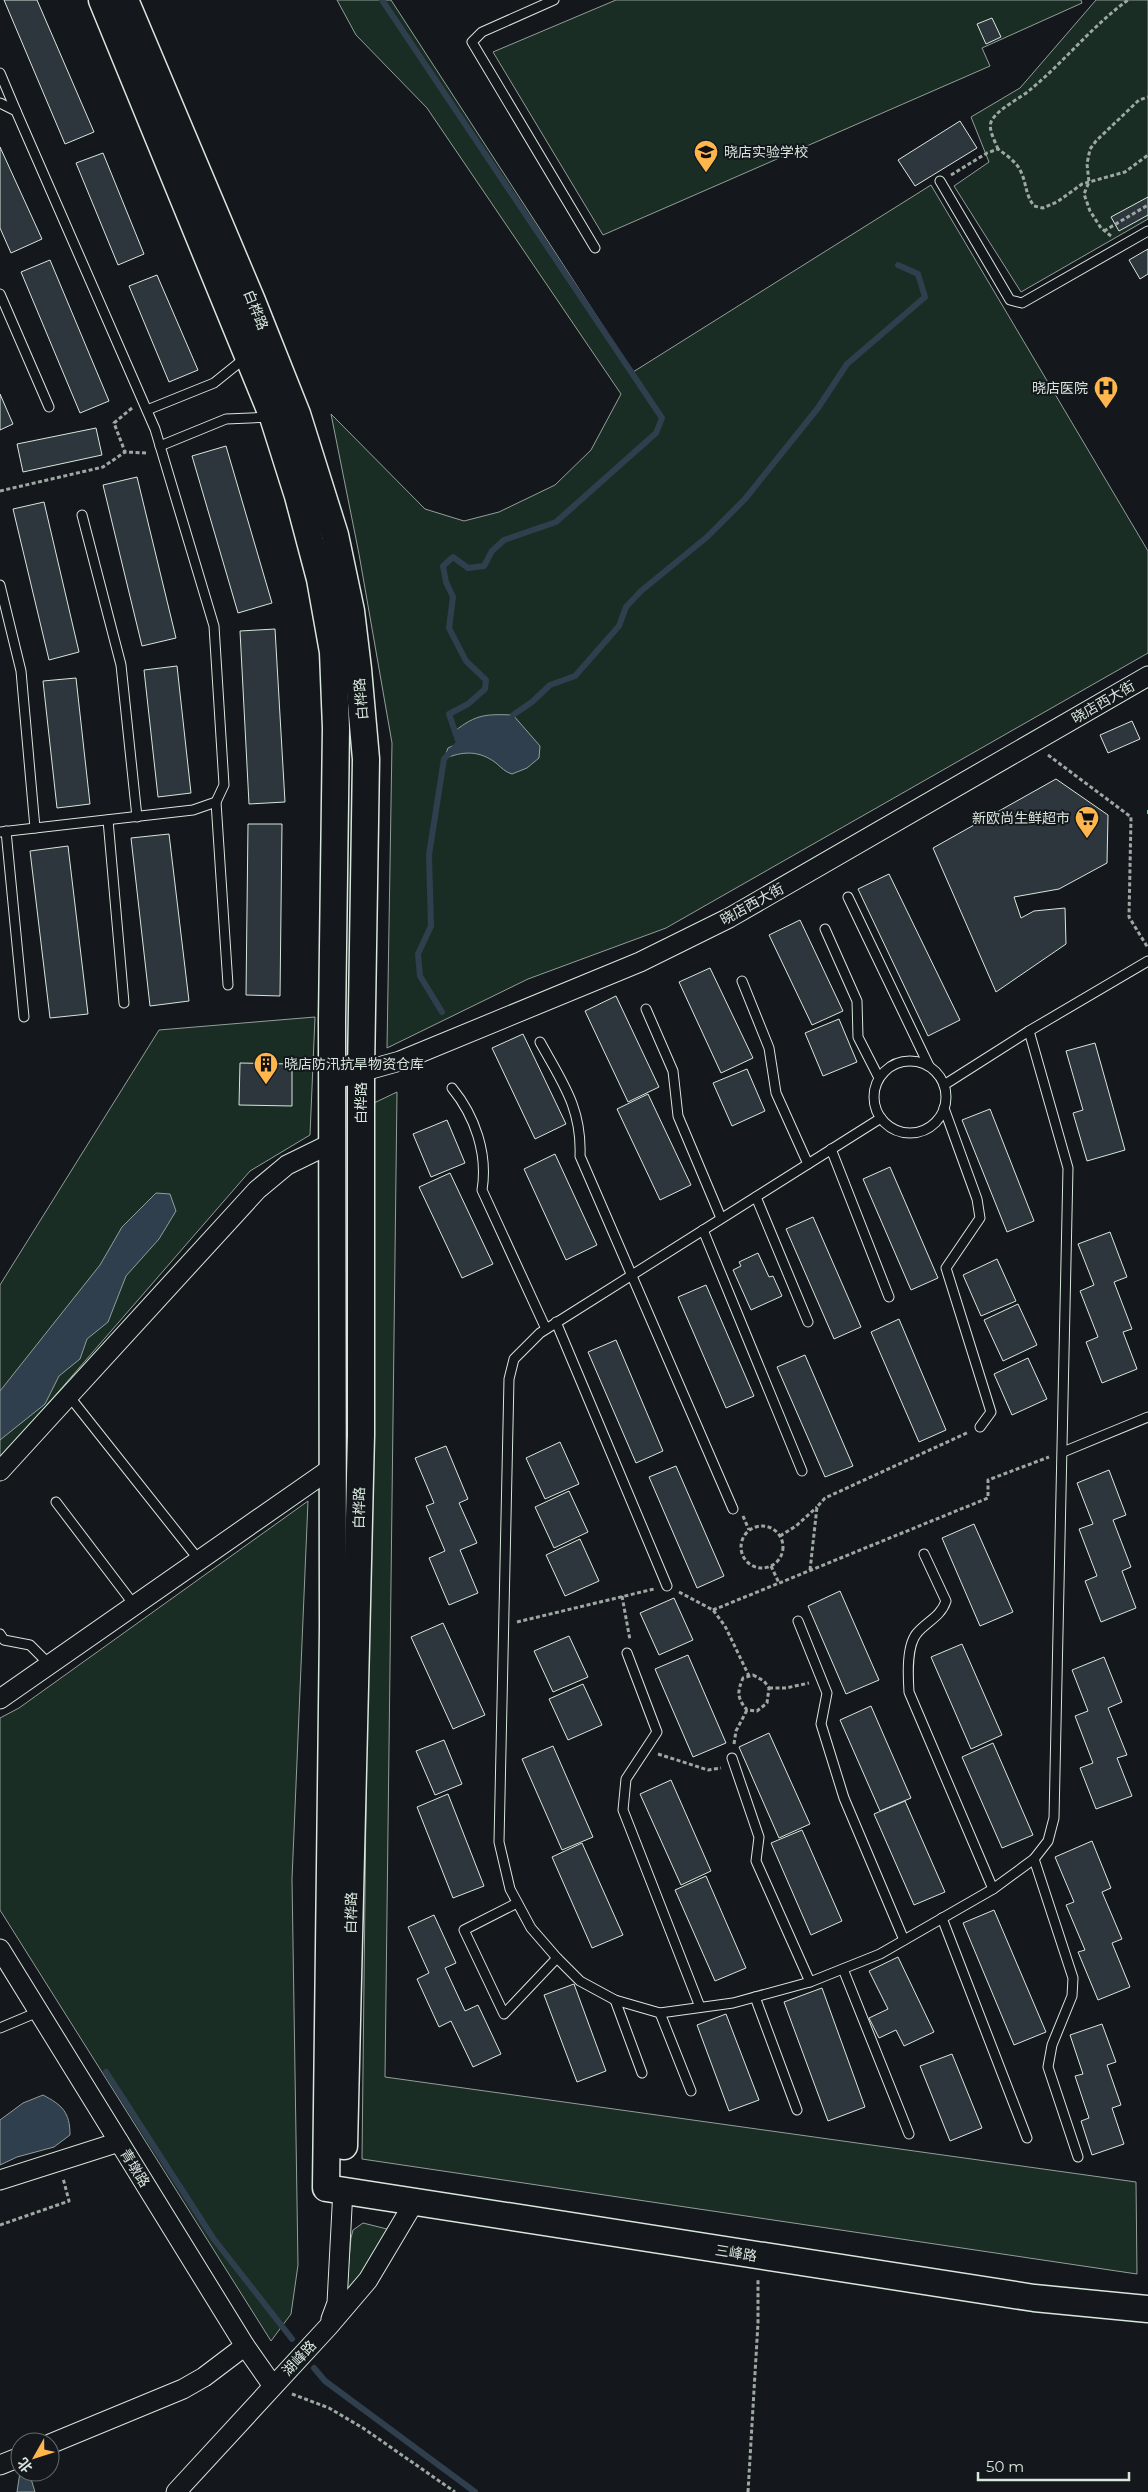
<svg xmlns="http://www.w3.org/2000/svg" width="1148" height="2492" viewBox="0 0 1148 2492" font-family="Montserrat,'Noto Sans SC',sans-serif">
<rect width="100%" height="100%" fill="#14181c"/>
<g fill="#1a2d24" stroke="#939e99">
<path d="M 337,0 L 391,0 L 633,372 L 931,185 L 1148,551 L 1148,653 L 666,928 L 528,979 L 387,1048 L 392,743 L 359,554 L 331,414 L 425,509 L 464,521 L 499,512 L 555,485 L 591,450 L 621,394 L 427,108 L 356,35 Z"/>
<path d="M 616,0 L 1081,0 L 1082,3 L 982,48 L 990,66 L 603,235 L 493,52 Z"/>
<path d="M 1096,0 L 1148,0 L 1148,219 L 1021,292 L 954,186 L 989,162 L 971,117 L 1020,88 Z"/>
<path d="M 315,1017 L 310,1135 L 250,1171 L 0,1459 L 0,1285 L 159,1030 Z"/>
<path d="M 397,1092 L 385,2077 L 1136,2182 L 1137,2274 L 362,2159 L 374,1103 Z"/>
<path d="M 308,1501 L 292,1879 L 298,2265 L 291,2314 L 271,2341 L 0,1910 L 0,1718 L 19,1708 Z"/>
<path d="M 363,2223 L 387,2229 L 387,2234 L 356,2285 L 346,2293 L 351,2238 L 353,2230 Z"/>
</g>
<g fill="#2f3f4d" stroke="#939e99">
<path d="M 513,715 L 540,746 L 539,758 L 527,768 L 512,774 C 505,772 502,768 496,763 C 479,750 462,751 444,759 L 448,748 L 459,743 L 455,731 C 476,714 487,714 513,715 Z"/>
<path d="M 156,1193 L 170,1194 L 176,1211 L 159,1239 L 126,1276 L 108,1322 L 87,1339 L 80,1359 L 59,1376 L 45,1404 L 0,1440 L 0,1391 L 100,1265 L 122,1227 Z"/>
<path d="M 43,2095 C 62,2105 70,2112 70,2135 L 54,2147 L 17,2157 L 0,2165 L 0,2120 L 23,2103 Z"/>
<path d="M 20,2472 L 29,2472 L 35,2492 L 17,2492 Z"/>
</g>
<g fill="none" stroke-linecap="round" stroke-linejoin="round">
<g stroke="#2f3f4d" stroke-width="6">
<path d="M 382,0 L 662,418 L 656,433 L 556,522 L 504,540 L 492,551 L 484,566 L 468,568 L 453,557 L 443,566 L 446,582 L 453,597 L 449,628 L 466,661 L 486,680 L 485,689 L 468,704 L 449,714 L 459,743 L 444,759 L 429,855 L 431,926 L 418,954 L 420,976 L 442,1012"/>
<path d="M 513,715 L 532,702 L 550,685 L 575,676 L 619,626 L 626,607 L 641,591 L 707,537 L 745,499 L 818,408 L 847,364 L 925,297 L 918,274 L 898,265"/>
<path d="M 106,2072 L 213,2238 L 292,2339"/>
<path d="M 314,2368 L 325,2381 L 475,2492"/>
</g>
</g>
<g fill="#2c363c" stroke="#d8e6dc">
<path d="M 4,0 L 37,0 L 94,132 L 65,144 Z"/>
<path d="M 992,18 L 1001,37 L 986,44 L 977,24 Z"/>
<path d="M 960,121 L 977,148 L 915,186 L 898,160 Z"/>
<path d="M 0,147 L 42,239 L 11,253 L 0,228 Z"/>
<path d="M 103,153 L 144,254 L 118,265 L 76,163 Z"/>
<path d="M 1148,197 L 1148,215 L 1119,231 L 1111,217 Z"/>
<path d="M 1148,249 L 1148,274 L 1140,279 L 1129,260 Z"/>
<path d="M 50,260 L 109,401 L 80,413 L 21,272 Z"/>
<path d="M 157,275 L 198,370 L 169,382 L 129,286 Z"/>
<path d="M 0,394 L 13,424 L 0,430 Z"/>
<path d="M 96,428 L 102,455 L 23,472 L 17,444 Z"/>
<path d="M 226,446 L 272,603 L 238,613 L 192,456 Z"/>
<path d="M 137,477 L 176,638 L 142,646 L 103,485 Z"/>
<path d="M 44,502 L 79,652 L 49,660 L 13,509 Z"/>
<path d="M 275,629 L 285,802 L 249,804 L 240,631 Z"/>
<path d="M 177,666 L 191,793 L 158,797 L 144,670 Z"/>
<path d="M 76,678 L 90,804 L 57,808 L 43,681 Z"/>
<path d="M 1132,721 L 1140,739 L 1108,753 L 1100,735 Z"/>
<path d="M 1056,779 L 1108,815 L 1107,863 L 1059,889 L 1014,897 L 1021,918 L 1034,911 L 1065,908 L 1066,944 L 996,992 L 933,848 Z"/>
<path d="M 248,824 L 282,824 L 280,996 L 246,995 Z"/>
<path d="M 169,834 L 189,1001 L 150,1006 L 131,838 Z"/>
<path d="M 68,846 L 88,1014 L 50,1018 L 30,851 Z"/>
<path d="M 889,874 L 960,1020 L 928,1036 L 858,889 Z"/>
<path d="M 800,920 L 843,1011 L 812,1025 L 769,935 Z"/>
<path d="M 710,968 L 753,1058 L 721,1073 L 679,982 Z"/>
<path d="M 616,996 L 659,1087 L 628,1102 L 585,1011 Z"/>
<path d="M 839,1019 L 857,1062 L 823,1076 L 805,1033 Z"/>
<path d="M 523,1034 L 566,1124 L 535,1139 L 492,1048 Z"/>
<path d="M 1095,1043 L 1125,1150 L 1087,1161 L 1073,1113 L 1083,1110 L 1066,1051 Z"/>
<path d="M 240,1063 L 292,1064 L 292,1106 L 239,1105 Z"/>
<path d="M 747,1069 L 765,1111 L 732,1126 L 713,1083 Z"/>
<path d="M 648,1094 L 691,1185 L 660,1200 L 617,1109 Z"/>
<path d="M 990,1109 L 1034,1221 L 1007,1232 L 962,1120 Z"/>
<path d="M 447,1120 L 465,1163 L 431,1177 L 413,1134 Z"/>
<path d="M 555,1154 L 597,1245 L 566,1260 L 524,1169 Z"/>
<path d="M 890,1167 L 938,1278 L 911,1290 L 863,1179 Z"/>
<path d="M 450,1173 L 493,1264 L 462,1278 L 419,1187 Z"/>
<path d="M 813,1217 L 861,1327 L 834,1339 L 786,1229 Z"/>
<path d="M 1110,1232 L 1127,1277 L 1114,1282 L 1132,1329 L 1123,1332 L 1137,1369 L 1102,1383 L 1086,1342 L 1098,1337 L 1080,1291 L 1094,1285 L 1078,1244 Z"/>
<path d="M 758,1253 L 769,1277 L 773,1276 L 782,1296 L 751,1310 L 733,1270 L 741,1266 L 739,1262 Z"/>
<path d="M 997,1259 L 1016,1301 L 981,1316 L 963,1275 Z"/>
<path d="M 706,1285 L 754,1396 L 726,1408 L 678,1297 Z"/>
<path d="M 1018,1304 L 1037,1345 L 1003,1361 L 984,1320 Z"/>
<path d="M 899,1319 L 946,1430 L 919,1442 L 871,1332 Z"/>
<path d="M 616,1340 L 663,1451 L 636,1463 L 588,1352 Z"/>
<path d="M 805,1355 L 853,1466 L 825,1477 L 777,1367 Z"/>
<path d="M 1028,1358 L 1047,1399 L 1012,1415 L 994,1374 Z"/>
<path d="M 560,1442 L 579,1484 L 545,1499 L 526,1458 Z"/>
<path d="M 446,1446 L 468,1499 L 459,1503 L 477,1543 L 460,1550 L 478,1593 L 449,1605 L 429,1558 L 445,1551 L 426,1506 L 434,1503 L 415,1458 Z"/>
<path d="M 676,1466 L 724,1576 L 697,1588 L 649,1477 Z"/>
<path d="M 1109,1470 L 1126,1515 L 1113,1520 L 1131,1567 L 1122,1571 L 1136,1608 L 1101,1622 L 1085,1581 L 1097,1576 L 1079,1529 L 1093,1524 L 1077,1483 Z"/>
<path d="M 569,1491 L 588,1532 L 554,1548 L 535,1507 Z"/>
<path d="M 974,1524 L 1013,1612 L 980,1626 L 942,1538 Z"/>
<path d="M 580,1539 L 599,1581 L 565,1596 L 546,1555 Z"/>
<path d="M 840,1591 L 879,1680 L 846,1694 L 808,1606 Z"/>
<path d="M 674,1598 L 693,1640 L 659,1655 L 640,1613 Z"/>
<path d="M 443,1623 L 485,1715 L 453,1729 L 411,1637 Z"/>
<path d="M 569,1636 L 588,1677 L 553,1692 L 534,1651 Z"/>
<path d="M 962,1644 L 1002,1735 L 971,1749 L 931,1657 Z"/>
<path d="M 688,1655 L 726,1743 L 693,1757 L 655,1669 Z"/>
<path d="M 1104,1657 L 1122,1702 L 1108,1708 L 1127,1755 L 1117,1758 L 1132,1796 L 1096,1809 L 1080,1768 L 1093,1763 L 1075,1716 L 1088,1711 L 1072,1670 Z"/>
<path d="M 583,1684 L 602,1725 L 568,1740 L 549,1699 Z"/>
<path d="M 871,1706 L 911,1798 L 880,1811 L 840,1720 Z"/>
<path d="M 769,1733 L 810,1824 L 779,1838 L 739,1747 Z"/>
<path d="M 444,1740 L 462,1784 L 435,1795 L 416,1751 Z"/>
<path d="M 993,1743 L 1033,1835 L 1002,1848 L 962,1757 Z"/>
<path d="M 553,1746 L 593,1837 L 562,1850 L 522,1759 Z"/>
<path d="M 671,1780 L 711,1871 L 681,1885 L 640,1794 Z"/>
<path d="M 448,1794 L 484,1886 L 453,1898 L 417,1807 Z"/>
<path d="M 905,1801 L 945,1892 L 914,1905 L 874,1814 Z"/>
<path d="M 802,1830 L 842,1921 L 811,1935 L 771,1843 Z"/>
<path d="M 1092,1841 L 1111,1888 L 1102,1892 L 1122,1939 L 1112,1943 L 1130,1987 L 1098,2000 L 1078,1952 L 1085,1950 L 1066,1905 L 1074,1902 L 1055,1857 Z"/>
<path d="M 582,1843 L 623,1935 L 592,1948 L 552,1857 Z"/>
<path d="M 706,1876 L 746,1968 L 715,1981 L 675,1890 Z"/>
<path d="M 994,1910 L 1046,2032 L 1014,2045 L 963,1923 Z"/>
<path d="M 434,1915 L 456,1963 L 445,1968 L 465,2011 L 478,2005 L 501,2054 L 473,2067 L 451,2021 L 439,2027 L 417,1979 L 429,1973 L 408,1927 Z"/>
<path d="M 898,1957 L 934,2032 L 904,2046 L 896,2030 L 879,2038 L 869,2018 L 888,2009 L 869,1971 Z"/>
<path d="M 574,1984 L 606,2071 L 577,2082 L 544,1995 Z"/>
<path d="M 822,1988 L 865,2107 L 828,2121 L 784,2002 Z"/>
<path d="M 726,2014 L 759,2100 L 729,2111 L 697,2025 Z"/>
<path d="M 1102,2024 L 1116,2062 L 1107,2065 L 1121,2105 L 1112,2108 L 1124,2144 L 1092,2155 L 1081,2121 L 1089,2118 L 1075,2076 L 1083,2074 L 1070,2035 Z"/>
<path d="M 952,2054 L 982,2128 L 950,2141 L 920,2066 Z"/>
</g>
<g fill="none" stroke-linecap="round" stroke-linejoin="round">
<defs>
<g id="lane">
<path d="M 554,0 L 482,32 L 472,42 L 595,248"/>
<path d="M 0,73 L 16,111"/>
<path d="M 0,103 L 16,111 L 155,429 L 214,626 L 224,785 L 216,802 L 193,810 L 0,832"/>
<path d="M 940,181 L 1010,300 L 1022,303 L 1148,231"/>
<path d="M 0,294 L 49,407"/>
<path d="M 147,410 L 214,383 L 245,358"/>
<path d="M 160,446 L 226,419 L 270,417"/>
<path d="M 82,515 L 121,665 L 137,817"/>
<path d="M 0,585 L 21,671 L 35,828"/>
<path d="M 216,802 L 228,985"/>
<path d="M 108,820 L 124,1003"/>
<path d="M 6,831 L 24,1017"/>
<path d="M 848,897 L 929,1066"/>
<path d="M 825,929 L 857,1001 L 858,1037 L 879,1078"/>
<path d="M 742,981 L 769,1048 L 776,1093 L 808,1164"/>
<path d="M 646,1009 L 673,1071 L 678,1116 L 721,1218"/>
<path d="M 540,1042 C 562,1082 582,1108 580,1156 L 733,1509"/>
<circle cx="910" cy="1097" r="36"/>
<path d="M 944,1085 L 1029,1031 L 1148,961"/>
<path d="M 452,1088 C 475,1116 488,1154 482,1190 L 546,1329"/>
<path d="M 944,1108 L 977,1199 L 980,1218 L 946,1268 L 991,1412 L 980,1427"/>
<path d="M 881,1118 L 540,1333 L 514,1359 L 509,1379 L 499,1842 L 510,1889 L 531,1928 L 557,1958 L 580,1981 L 615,2000 L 660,2013 L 733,2003 L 810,1982 L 880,1954 L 993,1889 L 1034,1859 L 1048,1841 L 1054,1818 L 1068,1168 L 1029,1031"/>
<path d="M 831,1149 L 889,1297"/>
<path d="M 756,1197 L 808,1322"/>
<path d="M 703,1230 L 802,1471"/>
<path d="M 556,1322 L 667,1586"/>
<path d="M 69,1396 L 199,1560"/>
<path d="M 1063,1452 L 1148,1417"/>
<path d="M 56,1502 L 135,1606"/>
<path d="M 924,1554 L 946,1601 C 941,1616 928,1621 918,1632 C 906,1644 908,1676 909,1692 L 993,1889"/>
<path d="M 798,1621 L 827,1693 L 821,1724 L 844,1798 L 904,1940"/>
<path d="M 0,1634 L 4,1640 L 30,1645 L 50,1665"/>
<path d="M 627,1653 L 657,1732 L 626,1779 L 623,1810 L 700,2007"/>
<path d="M 732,1758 L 759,1837 L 756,1861 L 810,1982"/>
<path d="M 1034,1859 L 1073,1978 L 1072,1996 L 1052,2045 L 1048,2067 L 1078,2157"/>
<path d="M 517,1903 L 464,1930 L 504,2014 L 557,1958"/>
<path d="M 942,1918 L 1027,2138"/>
<path d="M 843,1969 L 909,2134"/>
<path d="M 755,1997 L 797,2110"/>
<path d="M 615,2000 L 642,2073"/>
<path d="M 660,2013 L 691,2091"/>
<path d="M 0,2028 L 38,2012"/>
</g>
<g id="street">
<path d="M 332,1080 L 400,1061 L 640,962 L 729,918 L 1148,676"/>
<path d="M 0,1471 L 257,1190 L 287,1165 L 332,1143"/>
<path d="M 0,1699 L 333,1467"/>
<path d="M 0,1949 L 245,2346 L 273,2386"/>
<path d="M 0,2180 L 119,2142"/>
<path d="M 331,2319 L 337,2303 L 343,2189"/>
<path d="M 50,2444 L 183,2389 L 204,2377 L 245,2346"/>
<path d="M 0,2465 L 20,2457"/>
<path d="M 176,2492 L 328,2327 L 368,2280 L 415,2201"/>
</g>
<g id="secondary">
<path d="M 102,0 L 273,417 L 298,496 L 320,579 L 333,652 L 336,728 L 332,1021 L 333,1627 L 326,2188 L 1034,2298 L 1148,2309"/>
<path d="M 125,0 L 252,301 L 297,414 L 335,535 L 351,611 L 358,669 L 366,759 L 361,1072 L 361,1435 L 344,2146"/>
</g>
</defs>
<use href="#lane" stroke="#d8e6dc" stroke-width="11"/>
<use href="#street" stroke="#d8e6dc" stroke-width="21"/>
<use href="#secondary" stroke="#d8e6dc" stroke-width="29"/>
<g stroke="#9da8a2" stroke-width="3" stroke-dasharray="4 2.5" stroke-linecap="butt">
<path d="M 998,149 C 995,141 987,128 992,120 C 1000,107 1020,99 1031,89 C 1065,61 1092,26 1128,0"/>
<path d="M 951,175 L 987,153 L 998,149 C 1006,155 1017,162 1021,172 C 1027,185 1025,194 1034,206 L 1043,208 L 1057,202 L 1082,184 L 1125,172 L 1148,155"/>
<path d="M 1104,231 L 1148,205"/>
<path d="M 1111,236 L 1101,228 L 1090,211 L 1084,194 L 1089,182 L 1087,164 L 1090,149 L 1096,141 L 1139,100 L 1148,97"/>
<path d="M 132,408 L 114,423 L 125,452 L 147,453"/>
<path d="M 0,491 L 103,467 L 125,452"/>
<path d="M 1048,755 L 1131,817 L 1129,917 L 1148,948"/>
<path d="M 743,1516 L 749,1530"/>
<circle cx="762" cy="1547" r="21"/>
<path d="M 780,1536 L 796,1526 L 817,1507"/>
<path d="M 771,1566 L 779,1583"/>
<path d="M 810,1570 L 817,1507 L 825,1498 L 969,1432"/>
<path d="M 679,1592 L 713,1610 L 725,1626 L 749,1676"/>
<path d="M 622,1596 L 630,1640"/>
<path d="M 713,1610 L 988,1498 L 988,1480 L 1049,1457"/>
<path d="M 517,1622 L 654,1589"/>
<path d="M 753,1675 L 764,1681 L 769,1688 L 767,1703 L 757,1711 L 747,1710 C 737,1698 737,1692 743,1678 Z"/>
<path d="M 769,1688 L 786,1688 L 809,1683"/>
<path d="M 734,1744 L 736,1731 L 747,1710"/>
<path d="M 658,1754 L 708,1770 L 721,1768"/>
<path d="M 0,2225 L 69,2201 L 63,2178"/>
<path d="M 292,2394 L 329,2408 L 363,2428 L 455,2492"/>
<path d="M 748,2492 L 758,2323 L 758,2278"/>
</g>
<use href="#lane" stroke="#14181c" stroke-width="9"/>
<use href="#street" stroke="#14181c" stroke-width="19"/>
<use href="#secondary" stroke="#14181c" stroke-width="26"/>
<path stroke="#8ac095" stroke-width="4" stroke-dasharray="2.5 4" stroke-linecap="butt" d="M 1147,812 L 1148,812"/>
</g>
<defs>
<symbol id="school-pin" viewBox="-11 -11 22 30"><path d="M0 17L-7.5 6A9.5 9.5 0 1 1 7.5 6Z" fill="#ffb74d" stroke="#14181c"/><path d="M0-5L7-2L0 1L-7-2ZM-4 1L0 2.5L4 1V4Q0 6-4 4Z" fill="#111"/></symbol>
<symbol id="hospital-pin" viewBox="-11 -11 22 30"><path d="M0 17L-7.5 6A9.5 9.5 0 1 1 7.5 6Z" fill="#ffb74d" stroke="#14181c"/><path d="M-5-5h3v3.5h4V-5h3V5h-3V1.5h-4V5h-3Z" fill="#111"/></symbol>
<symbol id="supermarket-pin" viewBox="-11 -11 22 30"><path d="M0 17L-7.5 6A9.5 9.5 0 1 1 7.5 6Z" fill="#ffb74d" stroke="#14181c"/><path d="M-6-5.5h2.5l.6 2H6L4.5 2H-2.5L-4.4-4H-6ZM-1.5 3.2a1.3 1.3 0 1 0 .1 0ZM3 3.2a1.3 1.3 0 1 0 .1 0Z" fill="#111"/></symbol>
<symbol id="building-pin" viewBox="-11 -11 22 30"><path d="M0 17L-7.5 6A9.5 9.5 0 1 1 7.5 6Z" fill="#ffb74d" stroke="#14181c"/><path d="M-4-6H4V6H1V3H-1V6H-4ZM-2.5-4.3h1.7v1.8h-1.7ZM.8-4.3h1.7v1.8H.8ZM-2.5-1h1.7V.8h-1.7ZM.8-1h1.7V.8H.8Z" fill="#111"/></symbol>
</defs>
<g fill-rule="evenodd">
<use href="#school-pin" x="692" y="138" width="28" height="38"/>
<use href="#hospital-pin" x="1092" y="374" width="28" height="38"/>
<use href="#supermarket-pin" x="1073" y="804" width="28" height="38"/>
<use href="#building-pin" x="252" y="1050" width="28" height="38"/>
</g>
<g text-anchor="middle" stroke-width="4" stroke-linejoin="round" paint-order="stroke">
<g font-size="14" fill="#d8e6dc" stroke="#14181c" text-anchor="start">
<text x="724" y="157">晓店实验学校</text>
<text x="1088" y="393" text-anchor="end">晓店医院</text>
<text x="1070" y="823" text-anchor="end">新欧尚生鲜超市</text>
<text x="284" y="1069">晓店防汛抗旱物资仓库</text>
</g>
<g font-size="14" fill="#d8e6dc" stroke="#14181c">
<text transform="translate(256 310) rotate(68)" y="5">白桦路</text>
<text transform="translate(361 699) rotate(-95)" y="5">白桦路</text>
<text transform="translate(1103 702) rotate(-30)" y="5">晓店西大街</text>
<text transform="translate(752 904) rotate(-29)" y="5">晓店西大街</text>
<text transform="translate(361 1103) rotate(-90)" y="5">白桦路</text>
<text transform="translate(359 1508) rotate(-89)" y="5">白桦路</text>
<text transform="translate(351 1913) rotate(-89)" y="5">白桦路</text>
<text transform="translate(135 2168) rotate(58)" y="5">青墩路</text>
<text transform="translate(736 2253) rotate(9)" y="5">三峰路</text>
<text transform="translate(299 2358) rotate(-47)" y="5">湖峰路</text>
</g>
</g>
<g transform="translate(35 2457) rotate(231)"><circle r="24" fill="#14181c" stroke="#626a69"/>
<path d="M0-4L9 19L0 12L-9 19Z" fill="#ffb74d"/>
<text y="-8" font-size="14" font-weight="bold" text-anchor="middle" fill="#d8e6dc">北</text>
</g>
<path d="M978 2472v8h151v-8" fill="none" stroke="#d8e6dc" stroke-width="2.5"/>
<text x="986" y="2472" font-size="15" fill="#d8e6dc" stroke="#14181c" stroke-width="4" paint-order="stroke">50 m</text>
</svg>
